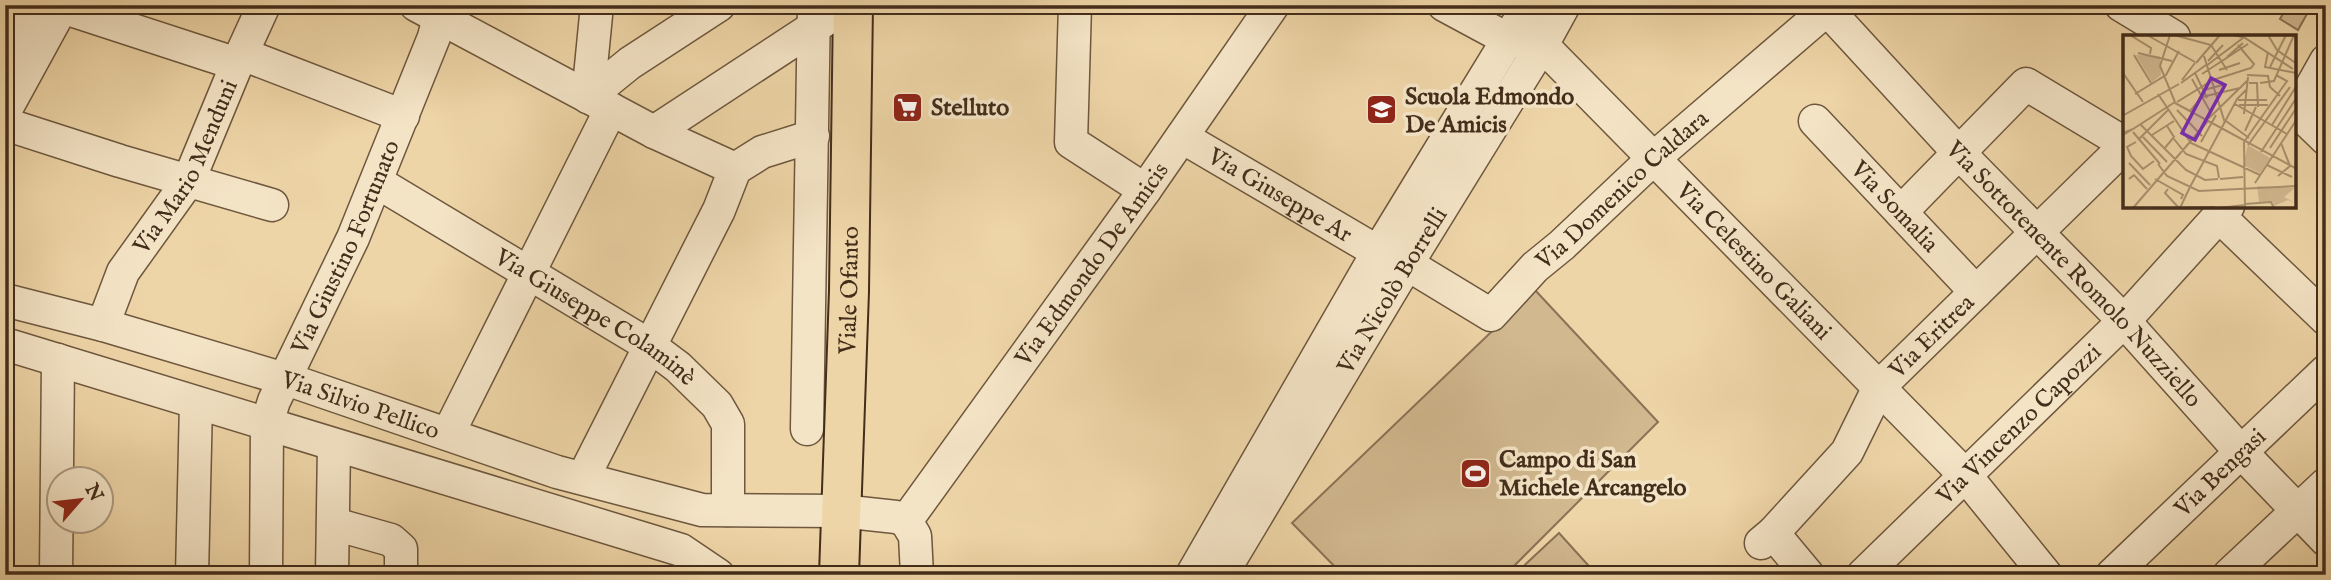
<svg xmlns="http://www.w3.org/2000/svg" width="2331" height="580" viewBox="0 0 2331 580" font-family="'IM FELL English',serif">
<rect width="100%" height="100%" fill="#eed5a7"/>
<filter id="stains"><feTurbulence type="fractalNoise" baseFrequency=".00286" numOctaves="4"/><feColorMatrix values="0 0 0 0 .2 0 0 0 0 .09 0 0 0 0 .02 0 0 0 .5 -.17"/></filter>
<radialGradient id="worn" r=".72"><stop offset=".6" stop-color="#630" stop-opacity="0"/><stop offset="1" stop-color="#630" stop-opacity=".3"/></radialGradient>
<g fill="#d1b88f" stroke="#8a7255" stroke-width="2">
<path d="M 2288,5 L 2312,5 L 2298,30 L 2280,19 Z"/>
<path d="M 1535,290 L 1658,422 L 1505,575 L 1343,575 L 1292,523 Z"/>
<path d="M 1559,533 L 1597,575 L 1514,575 Z"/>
</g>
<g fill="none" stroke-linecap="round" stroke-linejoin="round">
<defs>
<g id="minor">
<path d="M 56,5 L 237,64"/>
<path d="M 416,5 L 654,132 L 735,169"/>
<path d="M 1075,5 L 1071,142 L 1145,190"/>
<path id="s1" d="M 1444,5 L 1509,40 L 1542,45 L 1965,475 L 2046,575"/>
<path id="s2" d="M 1823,5 L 1959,153 L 2124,321 L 2241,452 L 2326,540"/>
<path d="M 2121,5 L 2174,37"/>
<path d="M 242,54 L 403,116"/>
<path d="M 5,55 L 32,5"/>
<path d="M 588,97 L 630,63 L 719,5"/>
<path d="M 588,97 L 597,5"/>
<path d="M 2294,108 L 2326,139"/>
<path d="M 5,111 L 63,5"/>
<path d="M 2294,118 L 2326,61"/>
<path id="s3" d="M 1815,121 L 1976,292"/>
<path d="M 5,124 L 120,161 L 272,205"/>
<path d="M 654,132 L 828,18"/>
<path id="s4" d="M 1182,137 L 1378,252"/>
<path id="s5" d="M 377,182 L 650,346 L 678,367 L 717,405 L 728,424 L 728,510"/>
<path d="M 1901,212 L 2026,84 L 2124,143"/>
<path d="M 2220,217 L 2326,319"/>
<path id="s6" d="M 1407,264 L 1491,315 L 1535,267 L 1562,245 L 1654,158 L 1832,5"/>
<path id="s7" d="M 5,300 L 103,325 L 298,383 L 557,472 L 702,510 L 841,511 L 896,517 L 906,521 L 915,536 L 917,575"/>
<path id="s8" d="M 103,325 L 123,272 L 189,180 L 237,64 L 264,5"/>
<path d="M 5,344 L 681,550 L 718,575"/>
<path d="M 807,429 L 814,5"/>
<path d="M 448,434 L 611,109"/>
<path d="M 583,478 L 719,210 L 735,169 L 762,152 L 813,136"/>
<path id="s9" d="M 906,521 L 1145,190 L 1273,5"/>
<path d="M 334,524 L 391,540 L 401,549 L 401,575"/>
<path d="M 1773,533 L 1808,575"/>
<path id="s10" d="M 1761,543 L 1773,533 L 1847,452 L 1879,387 L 2124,147"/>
<path d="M 56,575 L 58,360"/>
<path d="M 192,575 L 196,403"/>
<path id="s11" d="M 266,575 L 267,423 L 274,401 L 353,238 L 434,37 L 442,5"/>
<path d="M 332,575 L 334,445"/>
<path d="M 1192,575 L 1378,252 L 1529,5"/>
<path id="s12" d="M 1221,575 L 1407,264 L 1542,45 L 1564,5"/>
<path id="s13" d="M 1863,575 L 2124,321 L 2228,206"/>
<path id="s14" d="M 2112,575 L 2326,371"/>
<path d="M 2229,575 L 2326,484"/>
</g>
<g id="major">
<path id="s15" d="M 839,575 L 849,291 L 853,5"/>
</g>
</defs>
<use href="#minor" stroke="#6e573e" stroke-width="35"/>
<use href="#major" stroke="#432d1b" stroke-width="42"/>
<use href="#minor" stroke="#f4e4c6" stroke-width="32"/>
<use href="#major" stroke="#eed5a7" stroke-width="38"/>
</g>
<defs>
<symbol id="supermarket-square" viewBox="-11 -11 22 22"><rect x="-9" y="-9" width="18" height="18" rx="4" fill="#8f2418" stroke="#f4e4c6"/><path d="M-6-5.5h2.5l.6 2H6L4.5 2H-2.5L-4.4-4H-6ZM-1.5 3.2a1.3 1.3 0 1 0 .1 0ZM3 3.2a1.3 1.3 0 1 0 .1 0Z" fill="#fff"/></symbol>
<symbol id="school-square" viewBox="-11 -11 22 22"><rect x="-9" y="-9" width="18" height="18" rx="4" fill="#8f2418" stroke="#f4e4c6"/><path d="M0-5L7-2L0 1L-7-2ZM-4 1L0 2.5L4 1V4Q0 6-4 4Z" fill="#fff"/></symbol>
<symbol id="stadium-square" viewBox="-11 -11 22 22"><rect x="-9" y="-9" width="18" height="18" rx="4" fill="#8f2418" stroke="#f4e4c6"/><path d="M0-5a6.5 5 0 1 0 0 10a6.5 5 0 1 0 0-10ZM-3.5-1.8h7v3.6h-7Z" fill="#fff"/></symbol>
</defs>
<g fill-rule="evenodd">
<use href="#supermarket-square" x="890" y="90" width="35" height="35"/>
<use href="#school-square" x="1364" y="92" width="35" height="35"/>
<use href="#stadium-square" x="1458" y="456" width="35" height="35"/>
</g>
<g text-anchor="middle" stroke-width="7" stroke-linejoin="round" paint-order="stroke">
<g font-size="24" font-weight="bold" fill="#432d1b" stroke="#f4e4c6" text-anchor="start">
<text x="1405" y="104">Scuola Edmondo<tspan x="1405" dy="28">De Amicis</tspan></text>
<text x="931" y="115">Stelluto</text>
<text x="1499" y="467">Campo di San<tspan x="1499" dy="28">Michele Arcangelo</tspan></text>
</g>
<g font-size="24" fill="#432d1b" stroke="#f4e4c6">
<text dy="8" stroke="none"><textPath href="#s8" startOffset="180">Via Mario Menduni</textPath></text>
<text dy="8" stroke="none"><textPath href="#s6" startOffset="280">Via Domenico Caldara</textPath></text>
<text dy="8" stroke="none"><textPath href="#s4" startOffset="114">Via Giuseppe Ar</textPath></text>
<text dy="8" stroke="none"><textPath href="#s3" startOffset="117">Via Somalia</textPath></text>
<text dy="8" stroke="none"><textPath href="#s11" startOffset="345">Via Giustino Fortunato</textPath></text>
<text dy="8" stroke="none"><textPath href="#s1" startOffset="410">Via Celestino Galiani</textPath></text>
<text dy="8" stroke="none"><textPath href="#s9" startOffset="317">Via Edmondo De Amicis</textPath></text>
<text dy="8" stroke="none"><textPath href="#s2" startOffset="368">Via Sottotenente Romolo Nuzziello</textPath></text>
<text dy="8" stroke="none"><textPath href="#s15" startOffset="285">Viale Ofanto</textPath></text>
<text dy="8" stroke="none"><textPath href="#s12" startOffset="332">Via Nicolò Borrelli</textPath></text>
<text dy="8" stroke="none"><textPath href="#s5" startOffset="257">Via Giuseppe Colaminè</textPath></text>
<text dy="8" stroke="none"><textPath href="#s10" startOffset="271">Via Eritrea</textPath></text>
<text dy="8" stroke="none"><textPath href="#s7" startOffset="371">Via Silvio Pellico</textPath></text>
<text dy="8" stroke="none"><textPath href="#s13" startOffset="217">Via Vincenzo Capozzi</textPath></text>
<text dy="8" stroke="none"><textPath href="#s14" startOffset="149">Via Bengasi</textPath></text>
</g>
</g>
<g transform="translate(2123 35)">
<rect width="173" height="173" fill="#eed5a7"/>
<path d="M 13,20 L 37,21 L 38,40 L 29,47 ZM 125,110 L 147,123 L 137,138 L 120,130 ZM 134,151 L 172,153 L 161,162 L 172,168 L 165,165 L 151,171 L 150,167 L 136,167 Z" fill="#d1b88f"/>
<path fill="none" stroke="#aa926f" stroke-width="2" d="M 7,0 L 28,13 L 27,19M 24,0 L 72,27M 47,0 L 37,31 L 52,67M 51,0 L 88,10 L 104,35M 111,0 L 122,3 L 170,34M 145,0 L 154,15 L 174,29M 145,17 L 142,32 L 173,38M 15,18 L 49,26M 11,20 L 28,48M 81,21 L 102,88M 104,22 L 120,8M 85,26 L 100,10M 73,28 L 97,0M 83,31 L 120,3M 147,32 L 163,0M 96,35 L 117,28M 0,38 L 20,67M 72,38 L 84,63M 79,39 L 125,9M 124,40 L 146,41M 145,41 L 147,52 L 157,61M 69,44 L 88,78M 59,45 L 72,28M 58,48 L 83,30M 126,48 L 134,48 L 135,72M 137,48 L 151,46 L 171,0M 81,55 L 103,49M 12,59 L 43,40 L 56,16M 35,59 L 68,108 L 137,140M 115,65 L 144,65M 54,67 L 90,45 L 128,33 L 131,29 L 115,10M 52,68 L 174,134M 112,69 L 164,99M 116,70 L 145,70M 54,75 L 79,101M 67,76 L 79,62 L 117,53M 121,79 L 125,42M 1,80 L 56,49M 85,84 L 124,46M 103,86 L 126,103M 17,89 L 63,135 L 82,145 L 95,144M 149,90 L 174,50M 10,94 L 52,67M 122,96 L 133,72M 10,97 L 37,129M 0,98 L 10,94 L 0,100M 29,100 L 51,86M 20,102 L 44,127M 51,104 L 63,119 L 94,131 L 96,143M 15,105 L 45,75M 13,107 L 4,112 L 8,121 L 20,134 L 31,126M 78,107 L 93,80M 121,107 L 164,46 L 153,40M 121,107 L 122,173M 125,110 L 167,52M 147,113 L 174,72M 41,114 L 51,102 L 44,91M 138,117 L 174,62M 6,128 L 27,150M 35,129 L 44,141 L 76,156 L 174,151M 144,130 L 169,142M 155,141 L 167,131 L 158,108M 6,144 L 11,140 L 24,154M 32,144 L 60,160 L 58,164M 97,144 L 120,142M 132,148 L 174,84M 67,152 L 114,64 L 123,55M 45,154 L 42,158 L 56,173M 122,169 L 148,167 L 151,173M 10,173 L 85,86M 57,173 L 92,172M 57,173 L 67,152M 95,173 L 122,170"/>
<path fill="#7b2cbf" fill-opacity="0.15" stroke="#7b2cbf" stroke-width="3.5" d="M 88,43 L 102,50 L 72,105 L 59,98 Z"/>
<rect width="173" height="173" fill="none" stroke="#432d1b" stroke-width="3.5"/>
</g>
<rect width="2331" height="580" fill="none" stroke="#eed5a7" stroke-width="28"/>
<rect x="7" y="7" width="2317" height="566" fill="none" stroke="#432d1b" stroke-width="3.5"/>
<rect x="14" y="14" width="2303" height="552" fill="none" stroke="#432d1b" stroke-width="2"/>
<g transform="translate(80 500) rotate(62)"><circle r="33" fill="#f4e4c6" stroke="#ad9b82" stroke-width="2"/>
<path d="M0-5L12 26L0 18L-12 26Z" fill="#8f2418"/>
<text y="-10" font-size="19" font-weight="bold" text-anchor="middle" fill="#432d1b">N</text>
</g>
<rect width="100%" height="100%" filter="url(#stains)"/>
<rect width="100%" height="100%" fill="url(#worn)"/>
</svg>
